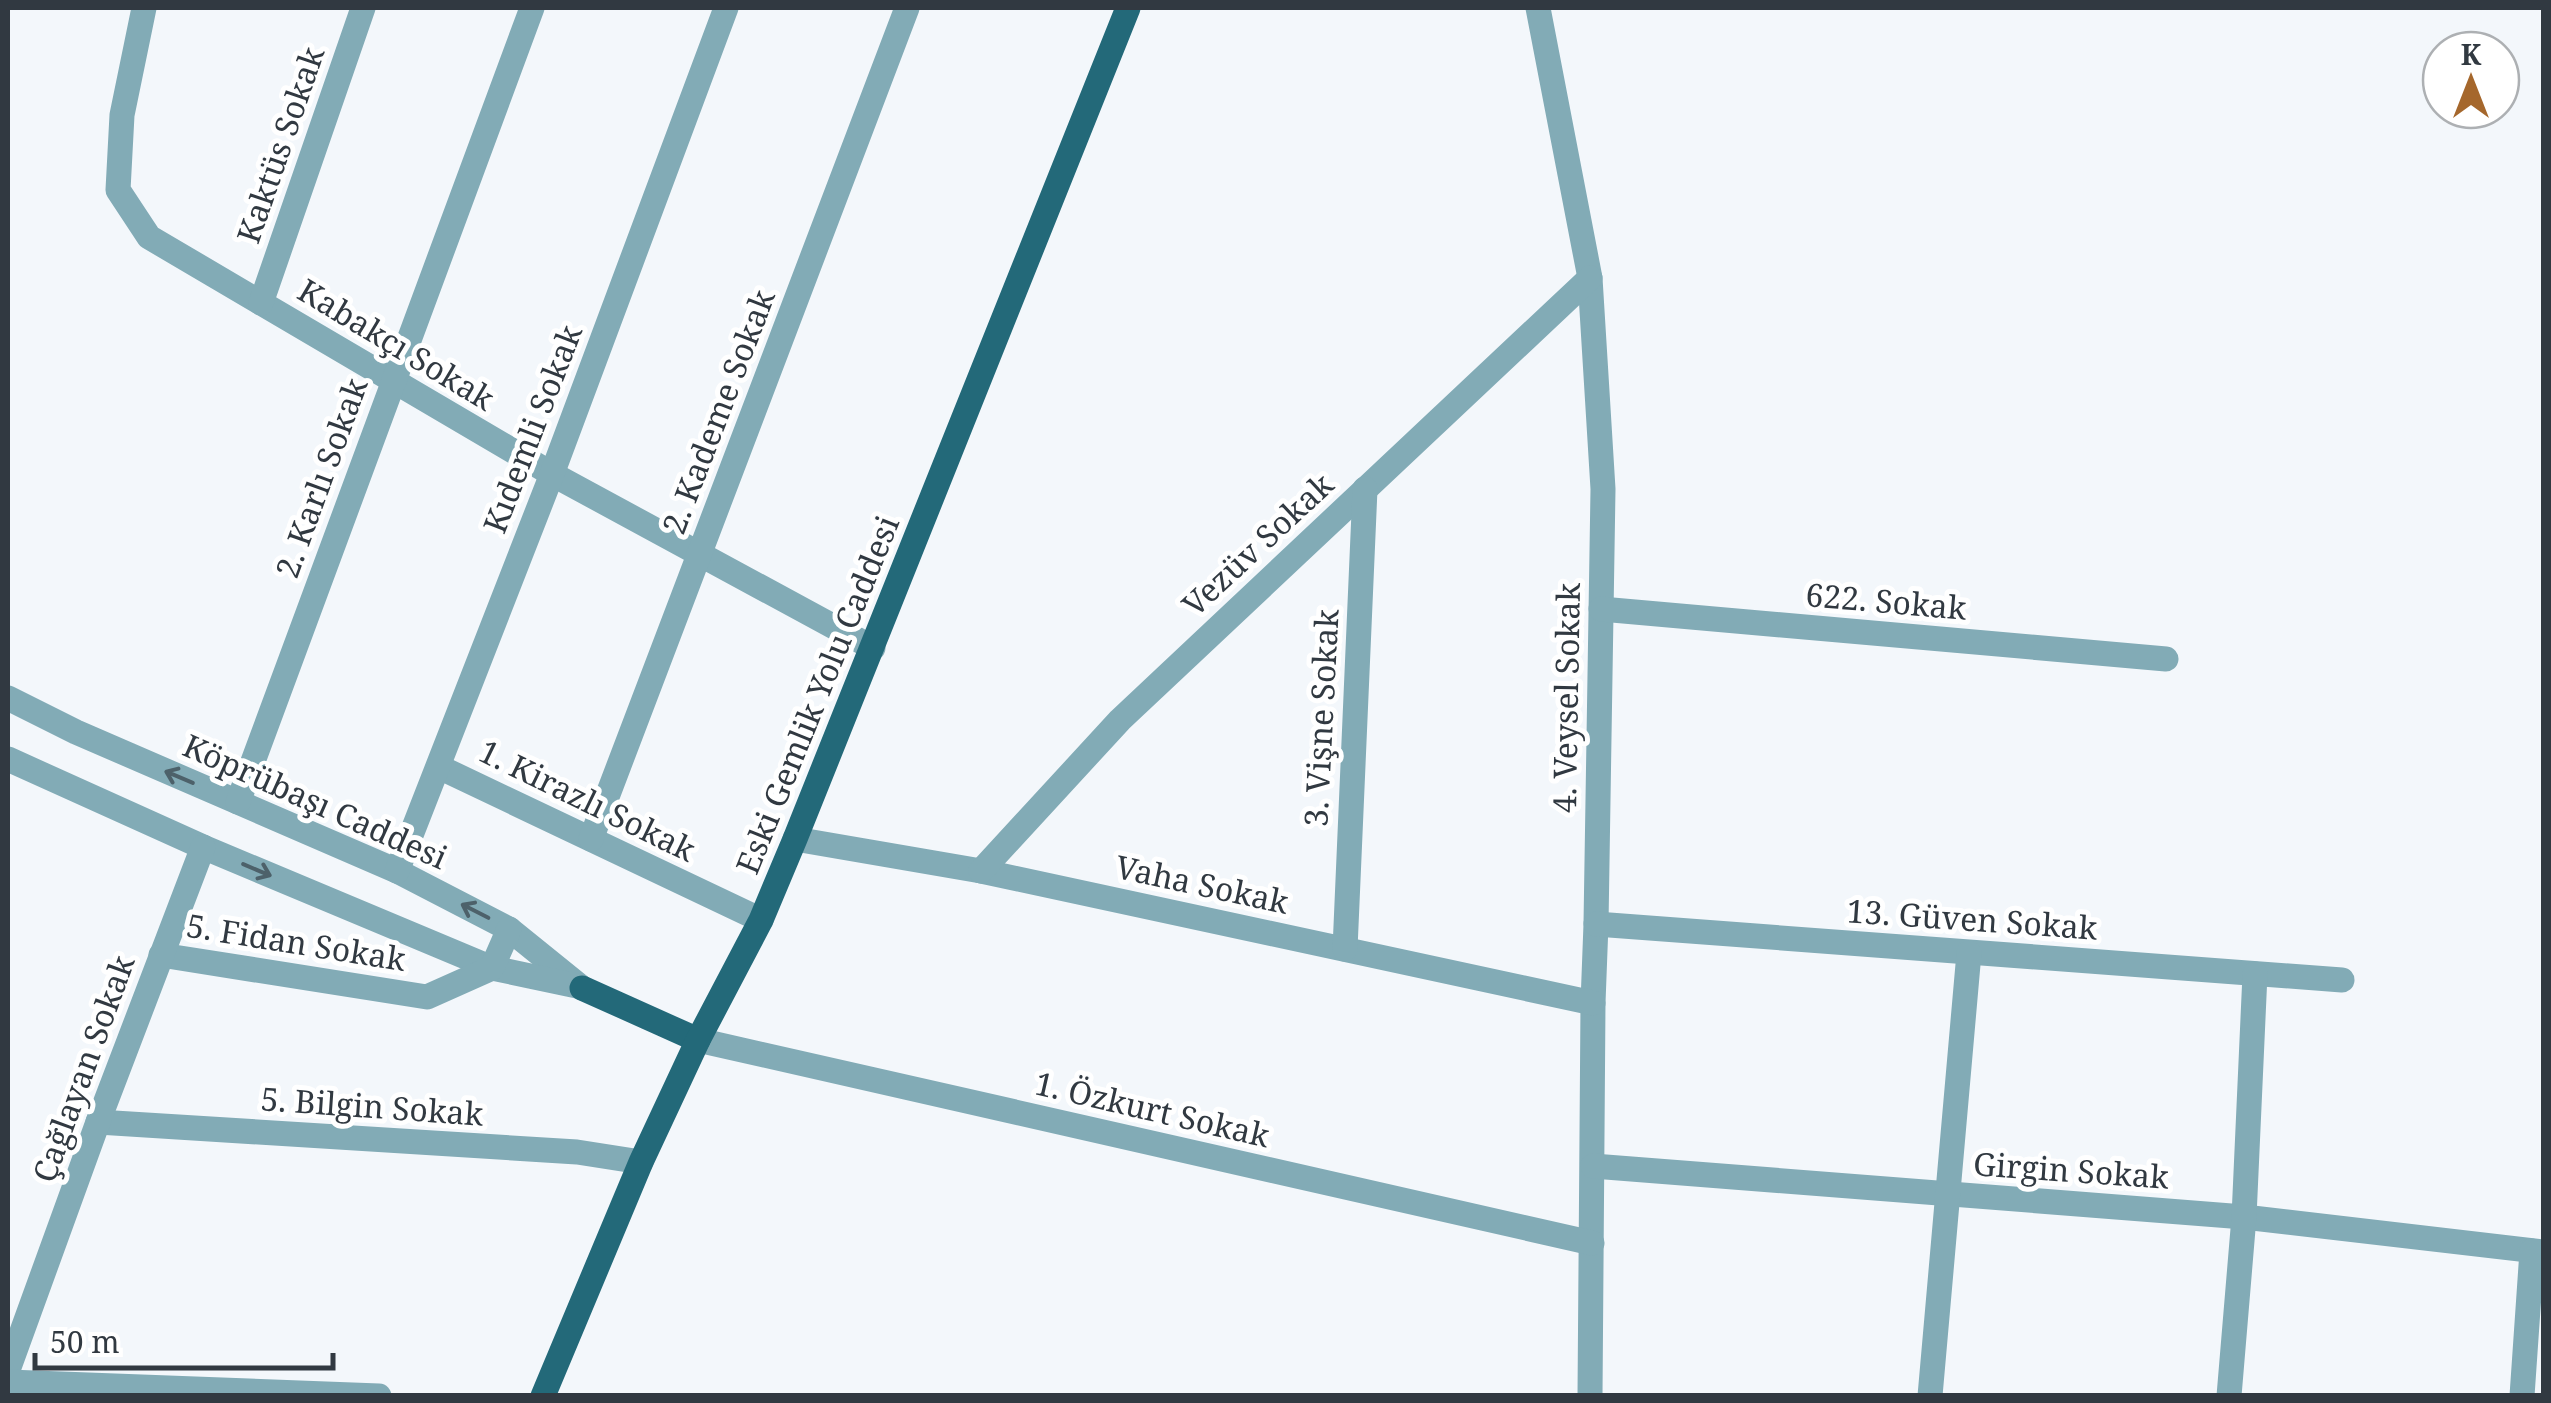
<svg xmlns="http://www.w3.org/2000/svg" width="2551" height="1403" viewBox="0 0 2551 1403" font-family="'Noto Serif',serif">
<rect width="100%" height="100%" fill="#f3f7fb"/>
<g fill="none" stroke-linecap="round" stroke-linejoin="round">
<g stroke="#82abb6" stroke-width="25">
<path d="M 144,8 L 122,115 L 118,190 L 149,237 L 552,474 L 873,648"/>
<path d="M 1538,8 L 1590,278 L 1603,489 L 1596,924 L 1593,1003 L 1590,1396"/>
<path d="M 261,303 L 363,8"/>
<path d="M 1601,609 L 2166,659"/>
<path d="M 8,698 L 76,732 L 397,871 L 509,929 L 582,988"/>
<path d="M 8,759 L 203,847 L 492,968 L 577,986"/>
<path d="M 439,767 L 761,920"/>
<path d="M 238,802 L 532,8"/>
<path d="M 591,839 L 907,8"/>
<path d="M 795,839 L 981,871 L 1593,1003"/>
<path d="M 397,871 L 552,474 L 726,8"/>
<path d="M 981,871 L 1120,720 L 1590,278"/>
<path d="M 1596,924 L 2342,980"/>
<path d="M 1345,949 L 1365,489"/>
<path d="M 161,955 L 427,997 L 492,968 L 509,929"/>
<path d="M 698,1040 L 1592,1243"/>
<path d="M 98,1122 L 577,1152 L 641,1162"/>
<path d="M 1593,1166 L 2244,1217 L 2544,1252"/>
<path d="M 8,1370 L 98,1122 L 203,847"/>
<path d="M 8,1382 L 379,1396"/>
<path d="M 1930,1396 L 1969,953"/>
<path d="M 2229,1396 L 2244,1217 L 2255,974"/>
<path d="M 2522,1396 L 2532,1251"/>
</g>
<g stroke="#236979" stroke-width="25">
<path d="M 582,988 L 698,1040"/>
<path d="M 543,1396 L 641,1162 L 698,1040 L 761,920 L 795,839 L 1128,8"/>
</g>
</g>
<defs><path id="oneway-shaft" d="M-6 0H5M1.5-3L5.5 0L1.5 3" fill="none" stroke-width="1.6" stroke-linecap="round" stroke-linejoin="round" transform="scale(2.5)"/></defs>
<g stroke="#4d616a">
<use href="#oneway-shaft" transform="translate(179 777) rotate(-157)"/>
<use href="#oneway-shaft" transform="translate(257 870) rotate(23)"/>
<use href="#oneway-shaft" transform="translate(475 911) rotate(-153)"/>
</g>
<g text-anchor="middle" stroke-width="10" stroke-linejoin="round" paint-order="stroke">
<g font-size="32" fill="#313941" stroke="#fff">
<text transform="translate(281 145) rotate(-71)" y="11">Kaktüs Sokak</text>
<text transform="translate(396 345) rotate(31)" y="11">Kabakçı Sokak</text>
<text transform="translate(719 412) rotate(-69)" y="11">2. Kademe Sokak</text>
<text transform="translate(533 429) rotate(-69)" y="11">Kıdemli Sokak</text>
<text transform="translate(322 478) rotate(-70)" y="11">2. Karlı Sokak</text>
<text transform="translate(1258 545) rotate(-43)" y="11">Vezüv Sokak</text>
<text transform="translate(1886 602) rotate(5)" y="11">622. Sokak</text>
<text transform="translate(818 695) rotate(-68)" y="11">Eski Gemlik Yolu Caddesi</text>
<text transform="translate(1567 698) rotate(-89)" y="11">4. Veysel Sokak</text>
<text transform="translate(1322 718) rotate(-87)" y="11">3. Vişne Sokak</text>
<text transform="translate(587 801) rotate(26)" y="11">1. Kirazlı Sokak</text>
<text transform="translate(315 802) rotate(24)" y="11">Köprübaşı Caddesi</text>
<text transform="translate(1202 885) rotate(12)" y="11">Vaha Sokak</text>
<text transform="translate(1972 920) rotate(4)" y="11">13. Güven Sokak</text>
<text transform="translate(296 943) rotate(9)" y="11">5. Fidan Sokak</text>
<text transform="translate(84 1069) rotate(-70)" y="11">Çağlayan Sokak</text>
<text transform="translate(372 1107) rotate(4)" y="11">5. Bilgin Sokak</text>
<text transform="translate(1152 1110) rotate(13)" y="11">1. Özkurt Sokak</text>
<text transform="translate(2071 1171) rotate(4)" y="11">Girgin Sokak</text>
</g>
</g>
<rect width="2551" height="1403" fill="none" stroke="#313941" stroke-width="20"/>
<g transform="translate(2471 80)"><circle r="48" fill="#ffffff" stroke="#adb0b3" stroke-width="2.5"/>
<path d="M0-8L18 38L0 25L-18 38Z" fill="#a5672c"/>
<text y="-15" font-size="28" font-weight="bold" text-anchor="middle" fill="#313941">K</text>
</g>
<path d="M35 1353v15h298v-15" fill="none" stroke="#313941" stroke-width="5"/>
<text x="50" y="1353" font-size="30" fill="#313941" stroke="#ffffff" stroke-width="8" paint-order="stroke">50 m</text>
</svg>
